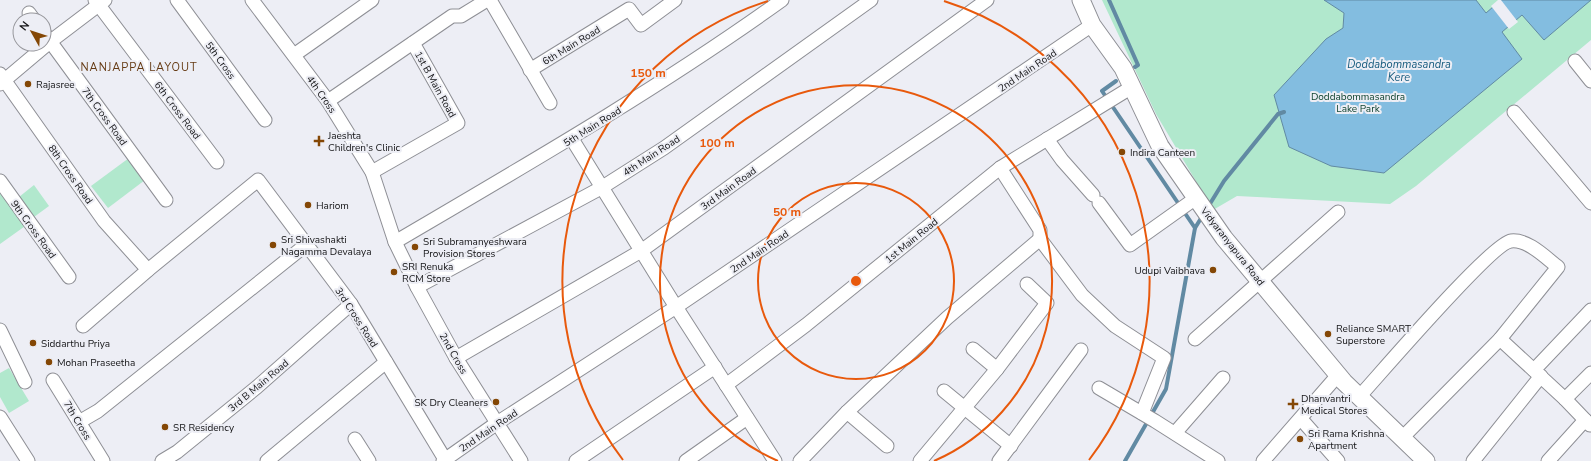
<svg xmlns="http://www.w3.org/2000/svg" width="1591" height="461" viewBox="0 0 1591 461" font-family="'Nunito Sans',sans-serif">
<rect width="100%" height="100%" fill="#edeef5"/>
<g fill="#b1e8cd">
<path d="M 1102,0 L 1591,0 L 1591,40 L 1416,186 L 1390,204 L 1237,196 L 1213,210 L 1156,114 Z"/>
<path d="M 129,158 L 145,180 L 108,208 L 91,186 Z"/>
<path d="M 34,185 L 49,206 L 34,217 L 19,197 Z"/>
<path d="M 0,190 L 28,224 L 0,244 Z"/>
<path d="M 9,368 L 29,401 L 9,413 L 0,397 L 0,373 Z"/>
</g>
<path fill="#83bde0" stroke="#618aa3" d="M 1324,0 L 1476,0 L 1486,13 L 1501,0 L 1591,0 L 1544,40 L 1522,15 L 1502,32 L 1522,59 L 1384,173 L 1331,166 L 1289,147 L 1274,95 L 1326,39 L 1343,28 L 1344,13 Z"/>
<path fill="#edeef5" d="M 1498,0 L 1501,0 L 1518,22 L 1509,29 L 1491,6 Z"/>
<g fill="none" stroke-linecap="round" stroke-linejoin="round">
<g stroke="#618aa3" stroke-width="4">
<path d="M 1109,0 L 1138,65 L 1135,67"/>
<path d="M 1116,81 L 1102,91 L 1195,228 L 1166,389 L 1125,461"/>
<path d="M 1208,207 L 1224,181 L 1278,114 L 1284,112"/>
<path d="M 1195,228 L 1203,215"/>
</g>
<defs>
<g id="minor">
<path d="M 95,0 L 217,162"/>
<path d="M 177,0 L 265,120"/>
<path d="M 252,0 L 328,101 L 372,172 L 395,242 L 417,287 L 456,358 L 521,461"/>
<path d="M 490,0 L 550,103"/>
<path d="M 29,13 L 34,20"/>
<path d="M 44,33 L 166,200"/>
<path d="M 294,55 L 372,0"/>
<path d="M 1575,61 L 1591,81"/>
<path d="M 530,70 L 629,9 L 641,25 L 675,0"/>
<path d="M 0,74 L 104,221 L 148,270"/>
<path d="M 0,84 L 51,41 L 105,0"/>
<path d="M 328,101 L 452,16 L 461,16 L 487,0"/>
<path d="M 1514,112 L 1591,203"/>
<path d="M 572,139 L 676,307 L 775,461"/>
<path d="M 1047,139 L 1062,160 L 1093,195"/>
<path d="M 1000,168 L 1040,230 L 1040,239 L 1082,295 L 1115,326 L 1164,358 L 1142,413"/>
<path d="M 372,172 L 458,123 L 413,43"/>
<path d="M 0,181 L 69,277"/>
<path d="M 1099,203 L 1130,245 L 1196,198"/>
<path d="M 395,242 C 526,165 658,89 782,0"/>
<path d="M 417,287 L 601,188 L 664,148 L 871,0"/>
<path d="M 83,326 L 148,270 L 258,180 L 351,304 L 446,461"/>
<path d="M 0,330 L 25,382"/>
<path d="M 1195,339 L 1338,212"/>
<path d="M 1500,339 L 1565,399 L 1591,373"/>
<path d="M 456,358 L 641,251 L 987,0"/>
<path d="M 997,369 L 1047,303 L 1027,284"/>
<path d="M 1534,370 L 1591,310"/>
<path d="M 53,380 L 103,461"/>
<path d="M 726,385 L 806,325 L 1000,168 L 1132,87"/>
<path d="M 1099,388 L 1155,421 L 1218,461"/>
<path d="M 944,391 L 1011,446"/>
<path d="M 1359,397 C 1380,374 1492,243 1511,241 C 1528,239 1546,258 1558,267 L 1500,339 L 1402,438"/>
<path d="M 1565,399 L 1590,425"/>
<path d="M 847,412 L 947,318 L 1040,239"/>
<path d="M 0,417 L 28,461"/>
<path d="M 1301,419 L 1338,461"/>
<path d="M 79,422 L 98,411 L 307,244"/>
<path d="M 1175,433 L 1223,378"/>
<path d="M 355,439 L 369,461"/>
<path d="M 162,461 L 177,452 L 257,387 L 351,304"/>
<path d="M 267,461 L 386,362"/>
<path d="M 443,461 L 497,423 L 676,307 L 1092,25"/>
<path d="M 576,461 L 715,367"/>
<path d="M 686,461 L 747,418"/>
<path d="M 800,461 L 847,412 L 887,446"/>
<path d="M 920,461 L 997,369 L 973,349"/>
<path d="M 999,461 L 1081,350"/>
<path d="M 1263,461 L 1338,375"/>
<path d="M 1473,461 L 1541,376"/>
<path d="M 1548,461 L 1585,420"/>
</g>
<path id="major" d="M 1081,0 L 1092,25 L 1123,68 L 1160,146 L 1224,238 L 1344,382 L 1426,461"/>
</defs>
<use href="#minor" stroke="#8e8f95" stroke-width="15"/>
<use href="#major" stroke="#8e8f95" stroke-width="19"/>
<use href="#minor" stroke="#fff" stroke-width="13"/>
<use href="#major" stroke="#fff" stroke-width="17"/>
</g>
<g fill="none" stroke="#e8590c" stroke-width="2">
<circle cx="856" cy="281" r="98"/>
<path d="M778 461A196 196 0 1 1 934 461"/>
<path d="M623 460A294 294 0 0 1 768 1M944 1A294 294 0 0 1 1089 460"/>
</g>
<g fill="#844705" stroke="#edeef5" stroke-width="1.5">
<circle cx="28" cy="84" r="4"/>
<path d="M317 135h4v4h4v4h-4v4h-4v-4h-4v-4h4z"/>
<circle cx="1122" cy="152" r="4"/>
<circle cx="308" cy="205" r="4"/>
<circle cx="273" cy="245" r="4"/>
<circle cx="415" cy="247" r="4"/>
<circle cx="1213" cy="270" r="4"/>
<circle cx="394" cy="272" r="4"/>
<circle cx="1328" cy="334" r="4"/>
<circle cx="33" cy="343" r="4"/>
<circle cx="49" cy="362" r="4"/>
<circle cx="496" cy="402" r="4"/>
<path d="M1291 398h4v4h4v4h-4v4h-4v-4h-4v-4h4z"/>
<circle cx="165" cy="427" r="4"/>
<circle cx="1300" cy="439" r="4"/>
</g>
<g text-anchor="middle" stroke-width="4" stroke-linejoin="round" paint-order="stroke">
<g font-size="10" fill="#131315" stroke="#edeef5">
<text transform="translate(571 45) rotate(-31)" y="4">6th Main Road</text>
<text transform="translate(221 60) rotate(54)" y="4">5th Cross</text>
<text transform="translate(1027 70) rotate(-34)" y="4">2nd Main Road</text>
<text transform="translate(436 84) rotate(61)" y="4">1st B Main Road</text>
<text transform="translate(322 94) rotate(55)" y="4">4th Cross</text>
<text transform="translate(178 110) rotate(53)" y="4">6th Cross Road</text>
<text transform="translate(105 116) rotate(54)" y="4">7th Cross Road</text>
<text transform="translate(592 126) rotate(-32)" y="4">5th Main Road</text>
<text transform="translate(651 155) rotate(-33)" y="4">4th Main Road</text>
<text transform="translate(71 174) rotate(55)" y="4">8th Cross Road</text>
<text transform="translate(728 188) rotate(-36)" y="4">3rd Main Road</text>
<text transform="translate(34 229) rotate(54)" y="4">9th Cross Road</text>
<text transform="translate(911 240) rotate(-39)" y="4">1st Main Road</text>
<text transform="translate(1233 246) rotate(52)" y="4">Vidyaranyapura Road</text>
<text transform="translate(759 251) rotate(-34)" y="4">2nd Main Road</text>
<text transform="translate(357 317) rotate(57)" y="4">3rd Cross Road</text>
<text transform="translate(454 353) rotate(60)" y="4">2nd Cross</text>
<text transform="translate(258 385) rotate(-40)" y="4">3rd B Main Road</text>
<text transform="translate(78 420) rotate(59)" y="4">7th Cross</text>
<text transform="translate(488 430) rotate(-34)" y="4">2nd Main Road</text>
</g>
<g font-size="10" fill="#131315" stroke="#edeef5" text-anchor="start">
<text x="36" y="88">Rajasree</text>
<text x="328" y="139">Jaeshta<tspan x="328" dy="12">Children's Clinic</tspan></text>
<text x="1130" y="156">Indira Canteen</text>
<text x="316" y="209">Hariom</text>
<text x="281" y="243">Sri Shivashakti<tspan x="281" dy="12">Nagamma Devalaya</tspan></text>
<text x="423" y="245">Sri Subramanyeshwara<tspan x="423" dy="12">Provision Stores</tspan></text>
<text x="402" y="270">SRI Renuka<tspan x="402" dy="12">RCM Store</tspan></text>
<text x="1205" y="274" text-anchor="end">Udupi Vaibhava</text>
<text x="1336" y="332">Reliance SMART<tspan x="1336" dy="12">Superstore</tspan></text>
<text x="41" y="347">Siddarthu Priya</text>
<text x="57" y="366">Mohan Praseetha</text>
<text x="1301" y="402">Dhanvantri<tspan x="1301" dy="12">Medical Stores</tspan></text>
<text x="488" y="406" text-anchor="end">SK Dry Cleaners</text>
<text x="173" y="431">SR Residency</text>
<text x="1308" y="437">Sri Rama Krishna<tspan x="1308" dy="12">Apartment</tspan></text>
</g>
<g font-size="10" fill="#0f432f" stroke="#edeef5">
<text x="1358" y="100">Doddabommasandra<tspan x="1358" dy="12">Lake Park</tspan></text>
</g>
<g font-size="11" font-style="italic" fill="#165b7e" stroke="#edeef5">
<text x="1399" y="68">Doddabommasandra<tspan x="1399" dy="13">Kere</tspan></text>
</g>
<g font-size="11" letter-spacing="1" fill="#653a13" stroke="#edeef5">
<text x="139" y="71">NANJAPPA LAYOUT</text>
</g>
</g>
<circle cx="856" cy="281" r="6" fill="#e8590c" stroke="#edeef5" stroke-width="2"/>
<g font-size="12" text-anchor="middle" font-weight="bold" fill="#e8590c" stroke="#edeef5" stroke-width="4" stroke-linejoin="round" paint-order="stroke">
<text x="648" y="77">150 m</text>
<text x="717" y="147">100 m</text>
<text x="787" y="216">50 m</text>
</g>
<g transform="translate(32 32) rotate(309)"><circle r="19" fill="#edeef5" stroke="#96969b"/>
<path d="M0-3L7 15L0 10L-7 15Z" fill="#844705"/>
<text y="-6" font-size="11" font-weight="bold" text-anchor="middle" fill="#131315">N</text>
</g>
</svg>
